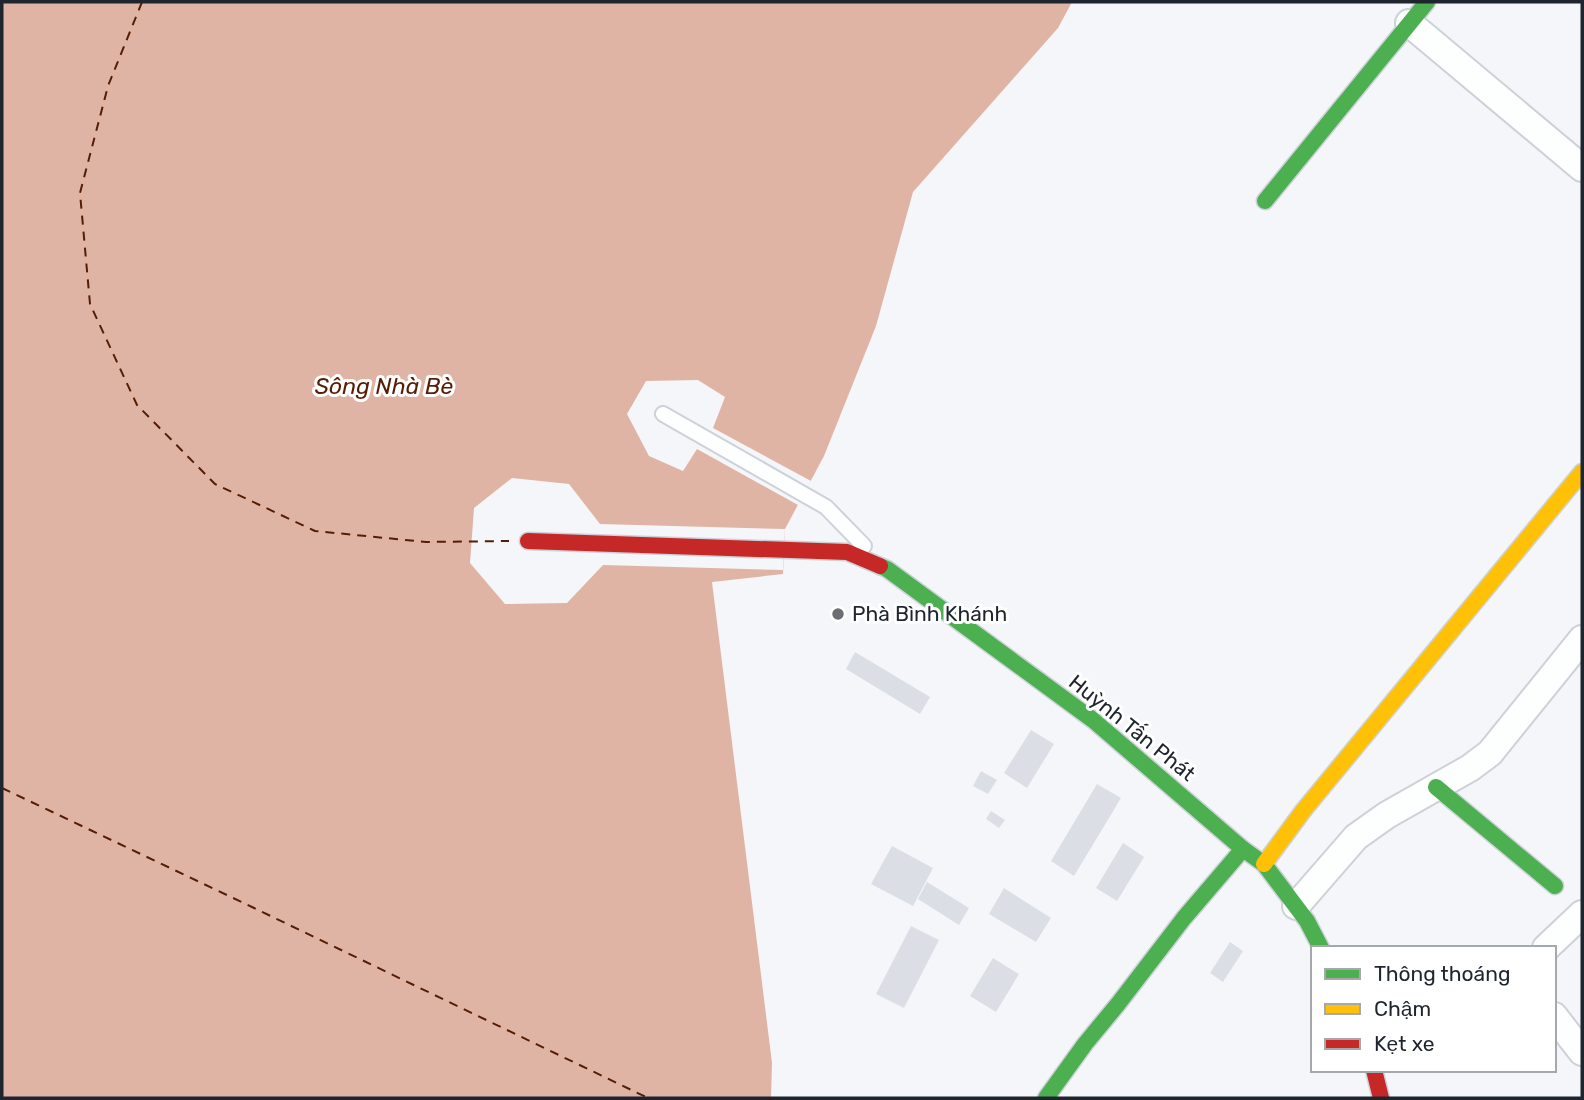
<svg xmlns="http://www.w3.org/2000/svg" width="1584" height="1100" viewBox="0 0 1584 1100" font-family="Rubik,sans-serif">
<rect width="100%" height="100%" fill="#f4f6f9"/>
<path fill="#e0b4a5" d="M 2,2 L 1072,2 L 1058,28 L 913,192 L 876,326 L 824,456 L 785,529 L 783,574 L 712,582 L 772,1063 L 771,1098 L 2,1098 Z"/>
<g fill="#f4f6f9">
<path d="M 698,380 L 725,397 L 713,428 L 811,481 L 798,505 L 697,449 L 683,471 L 649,456 L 627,414 L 646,381 Z"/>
<path d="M 512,478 L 569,484 L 600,524 L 785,529 L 783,570 L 603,565 L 567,603 L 505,604 L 470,563 L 474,508 Z"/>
</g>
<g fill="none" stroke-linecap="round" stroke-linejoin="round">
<g stroke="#561d05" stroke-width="2" stroke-dasharray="9 7" stroke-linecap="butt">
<path d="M 142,2 L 108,86 L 80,193 L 90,304 L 137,405 L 215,484 L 315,531 L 426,542 L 509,541"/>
<path d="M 2,788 L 252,907 L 648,1098"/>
</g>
</g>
<g fill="#dbdfe5">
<path d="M 855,652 L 930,697 L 920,714 L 846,669 Z"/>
<path d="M 1031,730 L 1054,744 L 1027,788 L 1004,773 Z"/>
<path d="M 981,771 L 997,780 L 988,794 L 973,786 Z"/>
<path d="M 1097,784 L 1121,798 L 1074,876 L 1051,861 Z"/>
<path d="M 991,811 L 1005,820 L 999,828 L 986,819 Z"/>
<path d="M 1123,843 L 1144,857 L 1117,901 L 1096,888 Z"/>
<path d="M 892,846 L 933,868 L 913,906 L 871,884 Z"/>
<path d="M 927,882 L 969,908 L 959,925 L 918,899 Z"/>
<path d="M 1004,888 L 1051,918 L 1036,942 L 989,914 Z"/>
<path d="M 911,926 L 939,940 L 904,1008 L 876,994 Z"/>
<path d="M 1230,942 L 1243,951 L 1223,982 L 1210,973 Z"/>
<path d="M 993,958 L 1019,974 L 996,1012 L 970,996 Z"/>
</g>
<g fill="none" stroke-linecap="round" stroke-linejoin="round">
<defs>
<path id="lane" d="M 663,414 L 826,507 L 864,546"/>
<g id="street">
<path d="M 1409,23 L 1582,168"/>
<path d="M 1296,906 L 1356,837 L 1387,815 L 1470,768 L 1490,753 L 1582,639"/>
<path d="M 1546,948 L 1582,914"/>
<path d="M 1554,1016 L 1582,1052"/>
</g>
<g id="fast">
<path d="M 1265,201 L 1427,2"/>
<path d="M 880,566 L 887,569 L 1093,720 L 1243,849 L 1264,864 L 1307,921 L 1321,948"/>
<path d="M 1436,787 L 1555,886"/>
<path d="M 1046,1098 L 1085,1044 L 1118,1004 L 1184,918 L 1243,849"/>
</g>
<path id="slow" d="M 1264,864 L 1303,811 L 1582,472"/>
<g id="jam">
<path d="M 528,541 L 847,552 L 880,566"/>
<path d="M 1374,1070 L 1381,1098"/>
</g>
</defs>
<use href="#lane" stroke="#cdd2d8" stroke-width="18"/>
<use href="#street" stroke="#cdd2d8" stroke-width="30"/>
<use href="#fast" stroke="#cdd2d8" stroke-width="19"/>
<use href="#slow" stroke="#cdd2d8" stroke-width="19"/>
<use href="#jam" stroke="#cdd2d8" stroke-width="19"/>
<use href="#lane" stroke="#fdfefe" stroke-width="14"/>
<use href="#street" stroke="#fdfefe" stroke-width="26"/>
<use href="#fast" stroke="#4caf50" stroke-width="16"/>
<use href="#slow" stroke="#ffc107" stroke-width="16"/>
<use href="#jam" stroke="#c62828" stroke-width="16"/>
</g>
<circle fill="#6a6e76" stroke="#fff" stroke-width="2.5" cx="838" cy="614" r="7"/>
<g text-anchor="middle" stroke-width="6" stroke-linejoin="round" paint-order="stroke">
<g font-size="21" fill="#1f252f" stroke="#fff" text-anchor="start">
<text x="852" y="621">Phà Bình Khánh</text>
</g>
<g font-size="21" fill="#1f252f" stroke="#fff">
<text transform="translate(1132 728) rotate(39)" y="7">Huỳnh Tấn Phát</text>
</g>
<g font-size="23" font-style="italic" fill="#561d05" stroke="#fff">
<text x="384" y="394">Sông Nhà Bè</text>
</g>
</g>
<rect width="1584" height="1100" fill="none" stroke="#1f252f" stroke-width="7"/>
<rect x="1311" y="946" width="245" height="126" fill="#ffffff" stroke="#a5a8ac" stroke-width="2"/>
<rect x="1325" y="969" width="35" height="10" fill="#4caf50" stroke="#a5a8ac" stroke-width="2"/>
<text x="1374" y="981" font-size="21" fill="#1f252f">Thông thoáng</text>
<rect x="1325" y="1004" width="35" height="10" fill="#ffc107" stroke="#a5a8ac" stroke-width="2"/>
<text x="1374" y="1016" font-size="21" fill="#1f252f">Chậm</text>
<rect x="1325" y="1039" width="35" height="10" fill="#c62828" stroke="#a5a8ac" stroke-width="2"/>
<text x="1374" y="1051" font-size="21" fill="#1f252f">Kẹt xe</text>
</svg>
